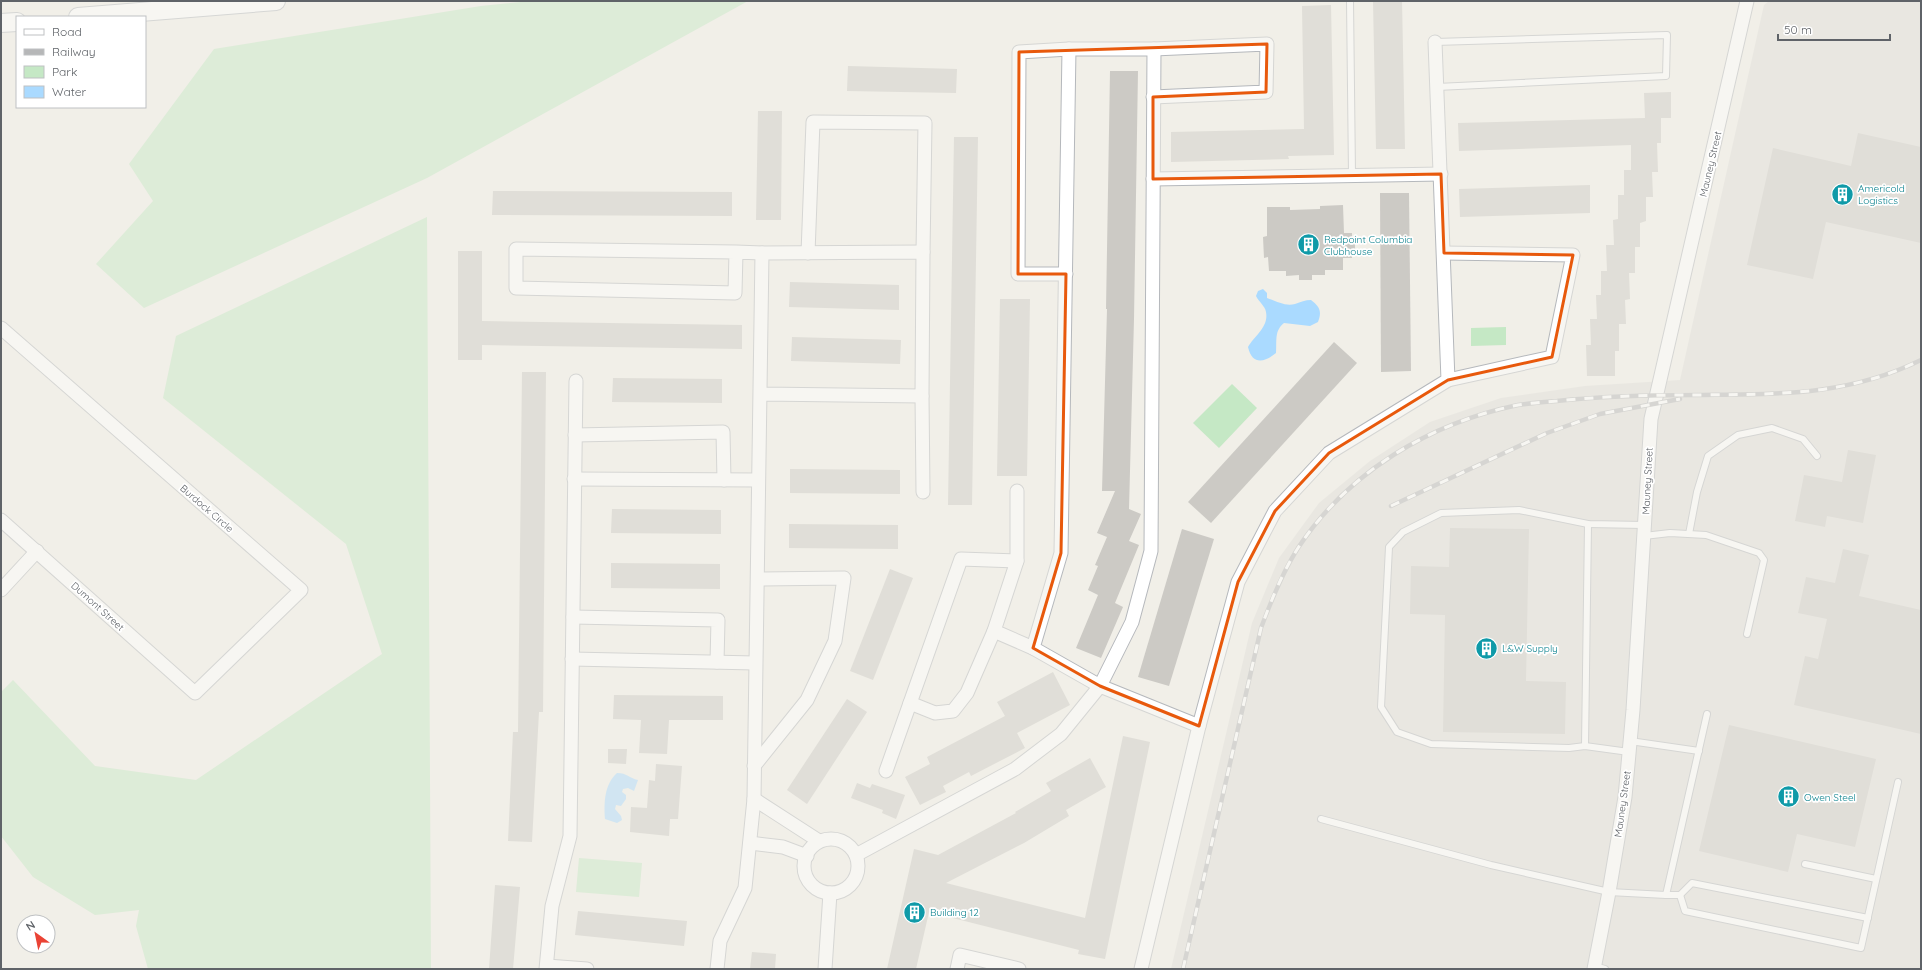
<svg xmlns="http://www.w3.org/2000/svg" width="1922" height="970" viewBox="0 0 1922 970" font-family="Quicksand,sans-serif">
<rect width="100%" height="100%" fill="#f1efe8"/>
<path fill="#e0deda" d="M 1769,1 L 1921,1 L 1921,969 L 1171,969 L 1252,623 L 1279,558 L 1319,503 L 1370,461 L 1430,422 L 1501,398 L 1585,386 L 1680,380 L 1764,5 Z"/>
<g fill="#c5e8c5">
<path d="M 531,1 L 748,1 L 427,178 L 144,308 L 96,264 L 153,201 L 129,164 L 214,49 L 481,6 Z"/>
<path d="M 427,217 L 431,969 L 148,969 L 136,926 L 139,910 L 95,915 L 33,877 L 1,836 L 1,692 L 13,680 L 95,766 L 196,780 L 382,654 L 346,544 L 163,398 L 176,336 Z"/>
<path d="M 1506,327 L 1506,345 L 1471,346 L 1471,328 Z"/>
<path d="M 1232,384 L 1257,408 L 1219,448 L 1193,423 Z"/>
<path d="M 579,858 L 642,863 L 639,897 L 576,892 Z"/>
</g>
<g fill="#aadaff">
<path d="M 1263,289 L 1267,293 L 1267,298 C 1276,301 1286,307 1295,304 C 1301,302 1305,300 1311,300 C 1320,307 1322,311 1318,322 L 1310,326 L 1284,323 C 1274,331 1277,341 1276,353 C 1264,363 1252,365 1248,347 C 1254,336 1269,327 1266,312 C 1265,306 1259,302 1256,296 L 1258,291 Z"/>
<path d="M 617,773 C 627,773 629,778 638,780 L 634,791 L 628,788 L 623,789 L 622,792 L 626,795 L 626,799 L 621,806 L 616,805 L 615,809 L 621,816 L 622,820 L 617,823 L 605,819 C 604,803 604,785 617,773 Z"/>
</g>
<g fill="#cccac5">
<path d="M 1373,1 L 1402,1 L 1405,149 L 1376,149 Z"/>
<path d="M 1331,5 L 1334,155 L 1288,156 L 1289,159 L 1171,162 L 1171,132 L 1304,129 L 1302,6 Z"/>
<path d="M 848,66 L 957,69 L 956,93 L 847,91 Z"/>
<path d="M 1110,71 L 1138,71 L 1134,319 L 1129,509 L 1141,514 L 1129,541 L 1139,545 L 1115,603 L 1123,607 L 1101,658 L 1076,648 L 1098,595 L 1088,590 L 1098,566 L 1095,565 L 1107,537 L 1097,533 L 1115,491 L 1102,491 L 1107,309 L 1106,309 Z"/>
<path d="M 1671,92 L 1671,118 L 1661,118 L 1661,143 L 1657,143 L 1658,172 L 1652,172 L 1653,197 L 1646,197 L 1646,221 L 1640,223 L 1640,247 L 1635,247 L 1635,273 L 1629,273 L 1630,299 L 1625,300 L 1626,324 L 1619,324 L 1619,351 L 1615,351 L 1615,376 L 1587,376 L 1586,345 L 1591,345 L 1590,319 L 1597,319 L 1596,295 L 1601,295 L 1601,271 L 1607,271 L 1606,245 L 1614,245 L 1613,220 L 1618,219 L 1618,195 L 1624,195 L 1624,170 L 1631,170 L 1631,145 L 1459,151 L 1458,123 L 1645,118 L 1644,93 Z"/>
<path d="M 758,111 L 782,111 L 781,220 L 756,220 Z"/>
<path d="M 1858,133 L 1921,147 L 1921,243 L 1826,222 L 1813,279 L 1747,265 L 1773,148 L 1851,166 Z"/>
<path d="M 954,137 L 978,137 L 972,505 L 948,505 Z"/>
<path d="M 1590,185 L 1590,213 L 1460,217 L 1459,189 Z"/>
<path d="M 493,191 L 732,192 L 732,216 L 492,215 Z"/>
<path d="M 1380,193 L 1409,193 L 1411,371 L 1381,372 Z"/>
<path d="M 1343,205 L 1344,233 L 1352,233 L 1352,239 L 1355,239 L 1355,252 L 1352,252 L 1352,258 L 1343,258 L 1343,270 L 1325,270 L 1325,275 L 1312,275 L 1312,280 L 1299,280 L 1299,275 L 1286,276 L 1286,271 L 1269,271 L 1268,257 L 1264,258 L 1263,237 L 1267,236 L 1267,207 L 1290,207 L 1290,210 L 1320,209 L 1320,206 Z"/>
<path d="M 458,251 L 482,251 L 482,321 L 742,325 L 742,349 L 482,345 L 482,360 L 458,360 Z"/>
<path d="M 790,282 L 899,285 L 899,310 L 789,307 Z"/>
<path d="M 1000,299 L 1030,299 L 1027,476 L 997,476 Z"/>
<path d="M 792,337 L 901,340 L 900,364 L 791,361 Z"/>
<path d="M 1334,342 L 1357,363 L 1211,523 L 1188,502 Z"/>
<path d="M 522,372 L 546,372 L 543,712 L 539,712 L 532,842 L 508,841 L 513,732 L 518,732 Z"/>
<path d="M 613,378 L 722,379 L 722,403 L 612,402 Z"/>
<path d="M 1848,450 L 1876,455 L 1863,523 L 1827,516 L 1825,527 L 1795,521 L 1804,475 L 1842,482 Z"/>
<path d="M 790,469 L 900,470 L 900,494 L 790,493 Z"/>
<path d="M 612,509 L 721,510 L 721,534 L 611,533 Z"/>
<path d="M 789,524 L 898,525 L 898,549 L 789,548 Z"/>
<path d="M 1450,528 L 1529,529 L 1526,681 L 1566,682 L 1565,734 L 1443,732 L 1445,615 L 1410,614 L 1411,566 L 1449,567 Z"/>
<path d="M 1182,529 L 1214,539 L 1169,686 L 1138,677 Z"/>
<path d="M 1843,549 L 1869,555 L 1859,596 L 1921,610 L 1921,734 L 1794,705 L 1805,656 L 1818,659 L 1827,619 L 1798,613 L 1806,577 L 1835,583 Z"/>
<path d="M 611,563 L 720,564 L 720,589 L 611,588 Z"/>
<path d="M 890,569 L 913,578 L 873,680 L 850,671 Z"/>
<path d="M 1053,672 L 1070,705 L 1017,733 L 1025,748 L 971,776 L 969,772 L 943,786 L 946,792 L 920,805 L 905,777 L 930,764 L 927,757 L 1005,716 L 997,702 Z"/>
<path d="M 614,695 L 723,696 L 723,720 L 669,720 L 667,754 L 639,753 L 641,720 L 613,719 Z"/>
<path d="M 847,699 L 867,712 L 807,804 L 787,790 Z"/>
<path d="M 1729,725 L 1876,759 L 1855,847 L 1797,834 L 1788,872 L 1699,851 Z"/>
<path d="M 1123,736 L 1150,742 L 1105,959 L 1078,954 L 1079,950 L 929,912 L 916,969 L 887,969 L 914,849 L 938,855 L 1016,813 L 1015,812 L 1051,791 L 1046,783 L 1090,758 L 1106,787 L 1066,810 L 1069,816 L 1024,843 L 946,883 L 1085,918 Z"/>
<path d="M 608,749 L 627,749 L 626,764 L 608,763 Z"/>
<path d="M 656,764 L 682,766 L 678,819 L 670,819 L 669,836 L 630,832 L 631,807 L 647,808 L 649,780 L 655,781 Z"/>
<path d="M 857,783 L 870,788 L 872,784 L 905,795 L 896,819 L 882,813 L 883,810 L 851,798 Z"/>
<path d="M 495,885 L 520,887 L 513,969 L 489,969 Z"/>
<path d="M 578,911 L 687,921 L 684,946 L 575,935 Z"/>
<path d="M 752,952 L 776,954 L 775,969 L 750,969 Z"/>
</g>
<g fill="none" stroke-linecap="round" stroke-linejoin="round">
<defs>
<g id="lane">
<path d="M 1350,1 L 1352,175"/>
<path d="M 1435,42 L 1667,35 L 1666,76 L 1437,87"/>
<path d="M 1689,534 L 1697,492 L 1708,456 L 1738,435 L 1772,428 L 1803,439 L 1817,456"/>
<path d="M 1644,536 L 1670,533 L 1706,535 L 1759,553 L 1764,560 L 1747,634"/>
<path d="M 1630,741 L 1699,751"/>
<path d="M 1585,746 L 1588,524"/>
<path d="M 1629,752 L 1585,746 L 1569,748 L 1431,744 L 1397,732 L 1381,707 L 1389,547 L 1403,532 L 1441,513 L 1519,510 L 1588,524 L 1644,525"/>
<path d="M 1321,819 L 1491,865 L 1609,892 L 1666,895 L 1707,714"/>
<path d="M 1805,864 L 1876,879"/>
<path d="M 1666,895 L 1680,895 L 1692,883 L 1868,918"/>
<path d="M 1680,895 L 1685,911 L 1861,948 L 1898,782"/>
<path d="M 1594,966 L 1605,969"/>
</g>
<g id="street">
<path d="M 1153,97 L 1266,92 L 1267,44 L 1154,49"/>
<path d="M 1153,179 L 1441,174"/>
<path d="M 736,252 L 735,293 L 516,288 L 516,249 L 736,252 L 762,253"/>
<path d="M 808,253 L 813,122 L 925,123 L 923,252"/>
<path d="M 1444,253 L 1573,255 L 1552,357 L 1448,380"/>
<path d="M 1066,274 L 1018,274 L 1019,52 L 1069,49"/>
<path d="M 1,328 L 301,590 L 195,693 L 1,520"/>
<path d="M 922,396 L 923,492"/>
<path d="M 575,435 L 723,432 L 724,480"/>
<path d="M 574,479 L 758,480"/>
<path d="M 1017,491 L 1017,561 L 994,631 L 1033,648"/>
<path d="M 1,590 L 37,551"/>
<path d="M 573,617 L 718,620 L 717,662"/>
<path d="M 572,659 L 755,663"/>
<path d="M 910,703 L 935,713 L 953,711 L 967,693 L 994,631"/>
<path d="M 754,766 L 807,700 L 835,641 L 844,578 L 758,579"/>
<path d="M 886,771 L 961,559 L 1017,561"/>
<path d="M 754,799 L 819,841"/>
<circle cx="831" cy="866" r="27"/>
<path d="M 750,843 L 783,847 L 807,856"/>
<path d="M 856,855 L 1015,769 L 1061,734 L 1100,686 L 1132,622 L 1151,551 L 1154,49 L 1069,49 L 1061,553 L 1033,648 L 1100,686 L 1199,726 L 1238,582 L 1275,511 L 1329,453 L 1448,380 L 1435,42"/>
<path d="M 547,966 L 587,969"/>
<path d="M 546,969 L 552,906 L 570,836 L 576,381"/>
<path d="M 717,969 L 720,941 L 745,888 L 754,799 L 762,253 L 923,252 L 922,396 L 760,394"/>
<path d="M 825,969 L 830,893"/>
<path d="M 957,969 L 960,955 L 1019,969"/>
<path d="M 1141,969 L 1199,726"/>
<path d="M 1594,969 L 1609,892 L 1625,797 L 1633,710 L 1651,419 L 1747,1"/>
</g>
<g id="secondary">
<path d="M 78,17 L 276,1"/>
<path d="M 1,23 L 17,22"/>
</g>
</defs>
<use href="#lane" stroke="#b5b8bc" stroke-width="8"/>
<use href="#street" stroke="#b5b8bc" stroke-width="15"/>
<use href="#secondary" stroke="#b6babf" stroke-width="20"/>
<use href="#lane" stroke="#fff" stroke-width="6"/>
<use href="#street" stroke="#fff" stroke-width="13"/>
<use href="#secondary" stroke="#fff" stroke-width="18"/>
<defs>
<g id="rail">
<path d="M 1391,506 L 1547,433 L 1600,414 L 1680,399"/>
<path d="M 1183,969 L 1261,628 C 1271,601 1282,573 1298,548 C 1348,472 1430,423 1518,405 C 1531,403 1544,402 1557,401 C 1604,396 1652,395 1699,395 C 1778,394 1848,396 1921,360"/>
</g>
</defs>
<use href="#rail" stroke="#b6b7b8" stroke-width="4.5"/>
<use href="#rail" stroke="#fff" stroke-width="3" stroke-dasharray="9" stroke-linecap="butt"/>
</g>
<path d="M0 0H1922V970H0ZM 1267,44 L 1266,92 L 1153,97 L 1153,179 L 1441,174 L 1444,253 L 1573,255 L 1552,357 L 1448,380 L 1329,453 L 1275,511 L 1238,582 L 1199,726 L 1100,686 L 1033,648 L 1061,553 L 1066,274 L 1018,274 L 1019,52 Z" fill="#f1efe8" fill-opacity=".55" fill-rule="evenodd"/>
<path fill="none" stroke="#e8590c" stroke-width="3" stroke-linejoin="round" d="M 1267,44 L 1266,92 L 1153,97 L 1153,179 L 1441,174 L 1444,253 L 1573,255 L 1552,357 L 1448,380 L 1329,453 L 1275,511 L 1238,582 L 1199,726 L 1100,686 L 1033,648 L 1061,553 L 1066,274 L 1018,274 L 1019,52 Z"/>
<defs>
<symbol id="building-disc" viewBox="-11 -11 22 22"><circle r="9.5" fill="#0f9aa8" stroke="#fff"/><path d="M-4-6H4V6H1V3H-1V6H-4ZM-2.5-4.3h1.7v1.8h-1.7ZM.8-4.3h1.7v1.8H.8ZM-2.5-1h1.7V.8h-1.7ZM.8-1h1.7V.8H.8Z" fill="#fff"/></symbol>
</defs>
<g fill-rule="evenodd">
<use href="#building-disc" x="1830" y="182" width="25" height="25"/>
<use href="#building-disc" x="1296" y="232" width="25" height="25"/>
<use href="#building-disc" x="1474" y="636" width="25" height="25"/>
<use href="#building-disc" x="1776" y="784" width="25" height="25"/>
<use href="#building-disc" x="902" y="900" width="25" height="25"/>
</g>
<g text-anchor="middle" stroke-width="3.5" stroke-linejoin="round" paint-order="stroke">
<g font-size="10" fill="#5f6368" stroke="#fff">
<text transform="translate(1710 164) rotate(-77)" y="4">Mauney Street</text>
<text transform="translate(1647 481) rotate(-87)" y="4">Mauney Street</text>
<text transform="translate(207 508) rotate(41)" y="4">Burdock Circle</text>
<text transform="translate(98 606) rotate(42)" y="4">Dumont Street</text>
<text transform="translate(1622 804) rotate(-82)" y="4">Mauney Street</text>
</g>
<g font-size="10" fill="#0d838f" stroke="#fff" text-anchor="start">
<text x="1858" y="192">Americold<tspan x="1858" dy="12">Logistics</tspan></text>
<text x="1324" y="243">Redpoint Columbia<tspan x="1324" dy="12">Clubhouse</tspan></text>
<text x="1502" y="652">L&amp;W Supply</text>
<text x="1804" y="801">Owen Steel</text>
<text x="930" y="916">Building 12</text>
</g>
</g>
<rect width="1922" height="970" fill="none" stroke="#5f6368" stroke-width="4"/>
<rect x="16" y="16" width="130" height="92" fill="#ffffff" stroke="#bfc1c3"/>
<rect x="24" y="29" width="20" height="6" fill="#ffffff" stroke="#bfc1c3"/>
<text x="52" y="36" font-size="12" fill="#5f6368">Road</text>
<rect x="24" y="49" width="20" height="6" fill="#b6b7b8" stroke="#bfc1c3"/>
<text x="52" y="56" font-size="12" fill="#5f6368">Railway</text>
<rect x="24" y="66" width="20" height="12" fill="#c5e8c5" stroke="#bfc1c3"/>
<text x="52" y="76" font-size="12" fill="#5f6368">Park</text>
<rect x="24" y="86" width="20" height="12" fill="#aadaff" stroke="#bfc1c3"/>
<text x="52" y="96" font-size="12" fill="#5f6368">Water</text>
<g transform="translate(36 934) rotate(327)"><circle r="19" fill="#ffffff" stroke="#bfc1c3"/>
<path d="M0-3L7 15L0 10L-7 15Z" fill="#ea4335"/>
<text y="-6" font-size="11" font-weight="bold" text-anchor="middle" fill="#5f6368">N</text>
</g>
<path d="M1778 34v6h112v-6" fill="none" stroke="#5f6368" stroke-width="2"/>
<text x="1784" y="34" font-size="12" fill="#5f6368" stroke="#ffffff" stroke-width="3" paint-order="stroke">50 m</text>
</svg>
